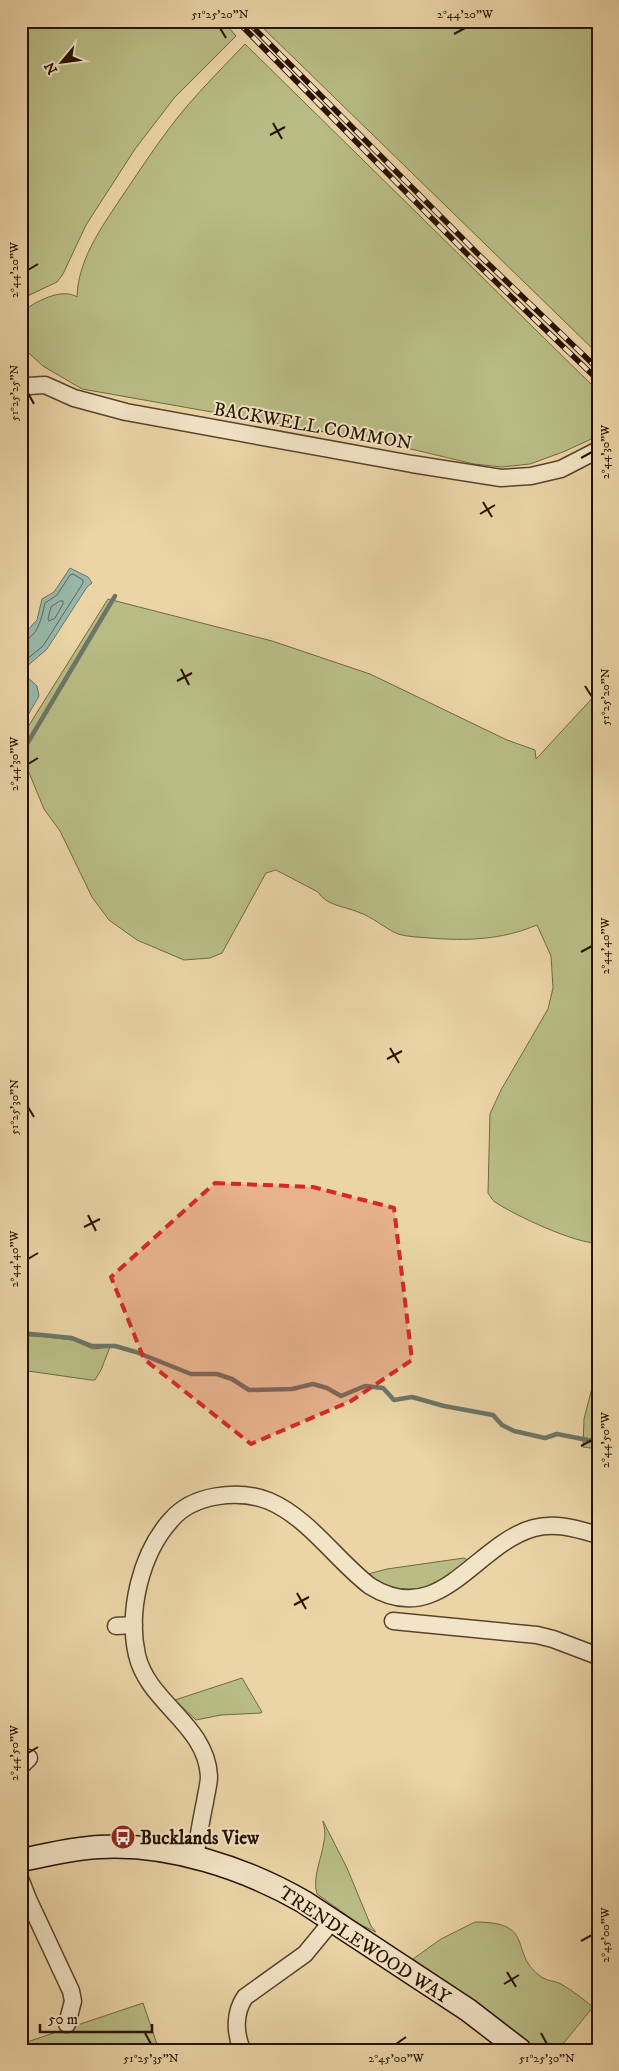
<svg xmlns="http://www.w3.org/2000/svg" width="619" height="2071" viewBox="0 0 619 2071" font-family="'IM FELL DW Pica',serif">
<rect width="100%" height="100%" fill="#ebd5a7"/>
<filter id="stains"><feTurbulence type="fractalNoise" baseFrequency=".004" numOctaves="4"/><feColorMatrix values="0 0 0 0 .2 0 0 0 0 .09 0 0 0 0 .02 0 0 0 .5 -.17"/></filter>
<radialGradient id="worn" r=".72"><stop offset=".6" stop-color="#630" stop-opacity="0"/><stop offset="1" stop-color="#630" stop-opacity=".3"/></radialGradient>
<g fill="#b9bd85" stroke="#706842">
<path d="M 21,21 L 223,21 L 236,36 L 175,97 L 135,149 L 86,225 L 63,274 L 57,282 L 21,299 Z"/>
<path d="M 256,21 L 598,21 L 598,354 L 260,25 Z"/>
<path d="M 245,44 L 598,391 L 598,436 L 563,452 L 530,464 L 502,467 L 474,464 L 394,445 L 370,436 L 336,434 L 82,389 L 43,366 L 21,346 L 21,313 C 34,302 62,287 77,297 C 78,260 101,228 121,198 C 142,167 163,134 188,105 C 206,84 226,64 245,44 Z"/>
<path d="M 108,599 L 272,641 L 370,674 L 507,740 L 535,750 L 536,759 L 598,692 L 598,1243 C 576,1244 514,1215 495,1202 C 492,1200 490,1196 488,1193 L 490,1114 L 501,1090 L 548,1009 L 553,988 L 551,956 L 537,925 C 501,940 467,941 429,938 C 419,937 408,937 398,934 C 384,928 373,917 358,912 C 344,906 327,906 318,892 L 276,870 L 266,873 L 222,953 L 210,958 L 184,960 L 137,940 L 109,920 L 92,897 L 60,831 L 44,809 L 25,763 L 21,738 Z"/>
<path d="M 598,1274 L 598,1449 L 583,1447 L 584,1419 L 593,1384 Z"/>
<path d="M 21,1336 L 41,1336 L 72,1340 L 93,1349 L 110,1347 L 101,1370 L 95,1380 L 91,1380 L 21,1370 Z"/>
<path d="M 464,1558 L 469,1561 C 459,1568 448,1579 437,1584 C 418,1592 381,1592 368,1574 L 387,1569 Z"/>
<path d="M 242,1678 L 262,1712 L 261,1713 L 221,1715 L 196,1720 L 175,1700 Z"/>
<path d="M 323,1821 L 347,1868 L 371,1926 L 376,1932 L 359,1924 L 317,1894 C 312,1877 322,1858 324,1841 C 326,1834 324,1827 323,1821 Z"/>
<path d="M 475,1922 C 539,1922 506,1954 543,1978 C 548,1981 556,1981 561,1984 C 573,1991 583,1999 593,2007 L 558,2050 L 533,2050 L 477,2006 L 413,1959 L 441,1939 Z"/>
<path d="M 143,2003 L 159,2050 L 21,2050 L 21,2044 Z"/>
</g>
<path fill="#98b8ab" stroke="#6b7667" d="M 70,568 L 88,577 L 92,583 L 87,587 L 47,649 L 25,668 L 25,675 L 37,686 L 39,696 L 21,727 L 21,637 L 37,620 L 42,599 L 54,592 Z"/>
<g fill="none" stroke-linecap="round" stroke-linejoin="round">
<g stroke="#606556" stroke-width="1">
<path d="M 60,601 L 63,601 L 63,604 L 55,618 L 49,621 L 48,619 L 51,607 Z"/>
<path d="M 21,641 C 38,639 42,616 45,603 L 57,595 L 70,575 L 73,574 L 83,580 L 83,583 L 43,646 L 21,664"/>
</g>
<g stroke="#6b7667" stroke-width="4.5">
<path d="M 21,754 L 115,596"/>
<path d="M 21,1333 L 72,1338 L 92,1346 L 115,1346 L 136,1352 L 191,1374 L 217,1374 L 232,1379 L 249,1390 L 292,1389 L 313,1384 L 327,1388 L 341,1396 L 365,1386 L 383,1388 L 394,1400 L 412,1397 L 444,1406 L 493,1415 L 502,1425 L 514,1431 L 545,1438 L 557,1434 L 598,1442"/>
</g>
<defs>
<g id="street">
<path d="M 21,390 L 28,386 L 45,385 L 74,398 L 126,412 L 412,464 L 501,478 L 531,476 L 561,469 L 598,450"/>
<path d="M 393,1621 L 537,1635 L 553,1639 L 598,1656"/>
<path d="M 116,1626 L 134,1625"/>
<path d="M 21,1766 L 29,1758"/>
<path d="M 195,1858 C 198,1839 201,1820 205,1802 C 206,1794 209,1784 209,1776 C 206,1724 148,1703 137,1655 C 127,1611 141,1553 171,1520 C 193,1494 239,1489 269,1501 C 309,1518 336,1560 370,1586 C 440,1630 475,1544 534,1528 C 556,1522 577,1529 598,1535"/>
<path d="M 21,1881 L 28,1899 L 71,1991 L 73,2001 L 67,2024"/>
<path d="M 242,2050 C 235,2033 234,2013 245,1997 L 305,1954 L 333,1920"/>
</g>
<path id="secondary" d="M 21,1860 C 47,1855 74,1848 100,1847 C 169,1843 245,1868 304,1902 L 468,2010 L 520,2050"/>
</defs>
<use href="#street" stroke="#58432a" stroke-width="19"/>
<use href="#secondary" stroke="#271200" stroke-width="25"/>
<use href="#street" stroke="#f2e4c6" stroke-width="16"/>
<use href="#secondary" stroke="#f2e4c6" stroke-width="22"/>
<defs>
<g id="rail">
<path d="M 237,21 L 472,259 L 598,380"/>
<path d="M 247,21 L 478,254 L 598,369"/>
</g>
</defs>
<use href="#rail" stroke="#271200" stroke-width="5.5"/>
<use href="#rail" stroke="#f2e4c6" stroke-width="4" stroke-dasharray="11" stroke-linecap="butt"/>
</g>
<path fill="#d62828" fill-opacity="0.2" stroke="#d62828" stroke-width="4" stroke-dasharray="10 6" stroke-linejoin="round" d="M 215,1183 L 313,1187 L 394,1208 L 412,1360 L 351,1401 L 251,1444 L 144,1359 L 111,1277 Z"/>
<path fill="none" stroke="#271200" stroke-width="2" d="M 220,28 L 226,38M 454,34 L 465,28M 273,123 L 282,139M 270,135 L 285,127M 28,270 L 38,264M 28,393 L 34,404M 581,458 L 592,452M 483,502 L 492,517M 480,514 L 495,505M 181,669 L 189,685M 177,681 L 192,673M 585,686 L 592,697M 28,764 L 38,758M 581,952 L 592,946M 390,1048 L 399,1063M 387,1059 L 402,1051M 28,1107 L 34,1117M 88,1215 L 96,1231M 84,1227 L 100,1219M 28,1259 L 38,1253M 581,1446 L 592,1440M 297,1593 L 306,1609M 294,1605 L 309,1597M 28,1753 L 38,1747M 581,1941 L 592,1935M 507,1972 L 516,1987M 504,1984 L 519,1975M 145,2033 L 151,2044M 541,2033 L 547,2044M 396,2044 L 406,2037"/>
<defs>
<symbol id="bus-disc" viewBox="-11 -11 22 22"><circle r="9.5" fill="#8f2418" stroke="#f2e4c6"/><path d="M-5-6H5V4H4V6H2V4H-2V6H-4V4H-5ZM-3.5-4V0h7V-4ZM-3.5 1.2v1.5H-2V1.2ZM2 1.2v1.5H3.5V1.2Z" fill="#fff"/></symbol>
</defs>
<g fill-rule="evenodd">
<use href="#bus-disc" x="109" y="1823" width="28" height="28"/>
</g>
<g text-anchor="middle" stroke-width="4" stroke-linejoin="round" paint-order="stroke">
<g font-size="19" fill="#271200" stroke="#f2e4c6">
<text transform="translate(313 425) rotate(10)" y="7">BACKWELL COMMON</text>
<text transform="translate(365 1944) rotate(33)" y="7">TRENDLEWOOD WAY</text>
</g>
<g font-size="19" font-weight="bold" fill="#271200" stroke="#f2e4c6" text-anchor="start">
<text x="140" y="1844">Bucklands View</text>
</g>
</g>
<rect width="619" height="2071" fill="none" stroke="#ebd5a7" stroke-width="55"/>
<g transform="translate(62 62) rotate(241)" stroke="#f2e4c6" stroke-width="4" paint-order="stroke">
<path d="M0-4L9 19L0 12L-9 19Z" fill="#271200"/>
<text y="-8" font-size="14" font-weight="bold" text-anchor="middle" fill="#271200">N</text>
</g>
<path d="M40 2024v8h112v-8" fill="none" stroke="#271200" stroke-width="2.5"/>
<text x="48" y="2024" font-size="15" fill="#271200" stroke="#f2e4c6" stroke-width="4" paint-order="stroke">50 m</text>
<rect x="28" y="28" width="564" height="2016" fill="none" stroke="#271200" stroke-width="2"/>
<g font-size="12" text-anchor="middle" fill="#271200">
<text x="220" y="18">51°25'20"N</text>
<text x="465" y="18">2°44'20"W</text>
<text transform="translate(14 270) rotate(-90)" y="4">2°44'20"W</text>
<text transform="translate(14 393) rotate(-90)" y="4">51°25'25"N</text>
<text transform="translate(605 452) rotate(-90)" y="4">2°44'30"W</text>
<text transform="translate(605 697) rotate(-90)" y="4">51°25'20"N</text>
<text transform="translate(14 764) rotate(-90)" y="4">2°44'30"W</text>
<text transform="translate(605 946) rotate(-90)" y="4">2°44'40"W</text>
<text transform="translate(14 1107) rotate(-90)" y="4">51°25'30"N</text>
<text transform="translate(14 1259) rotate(-90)" y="4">2°44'40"W</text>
<text transform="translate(605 1440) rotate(-90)" y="4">2°44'50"W</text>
<text transform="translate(14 1753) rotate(-90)" y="4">2°44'50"W</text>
<text transform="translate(605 1935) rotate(-90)" y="4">2°45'00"W</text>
<text x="151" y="2062">51°25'35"N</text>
<text x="396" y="2062">2°45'00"W</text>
<text x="547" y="2062">51°25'30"N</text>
</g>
<rect width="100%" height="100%" filter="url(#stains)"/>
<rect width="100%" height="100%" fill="url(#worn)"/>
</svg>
